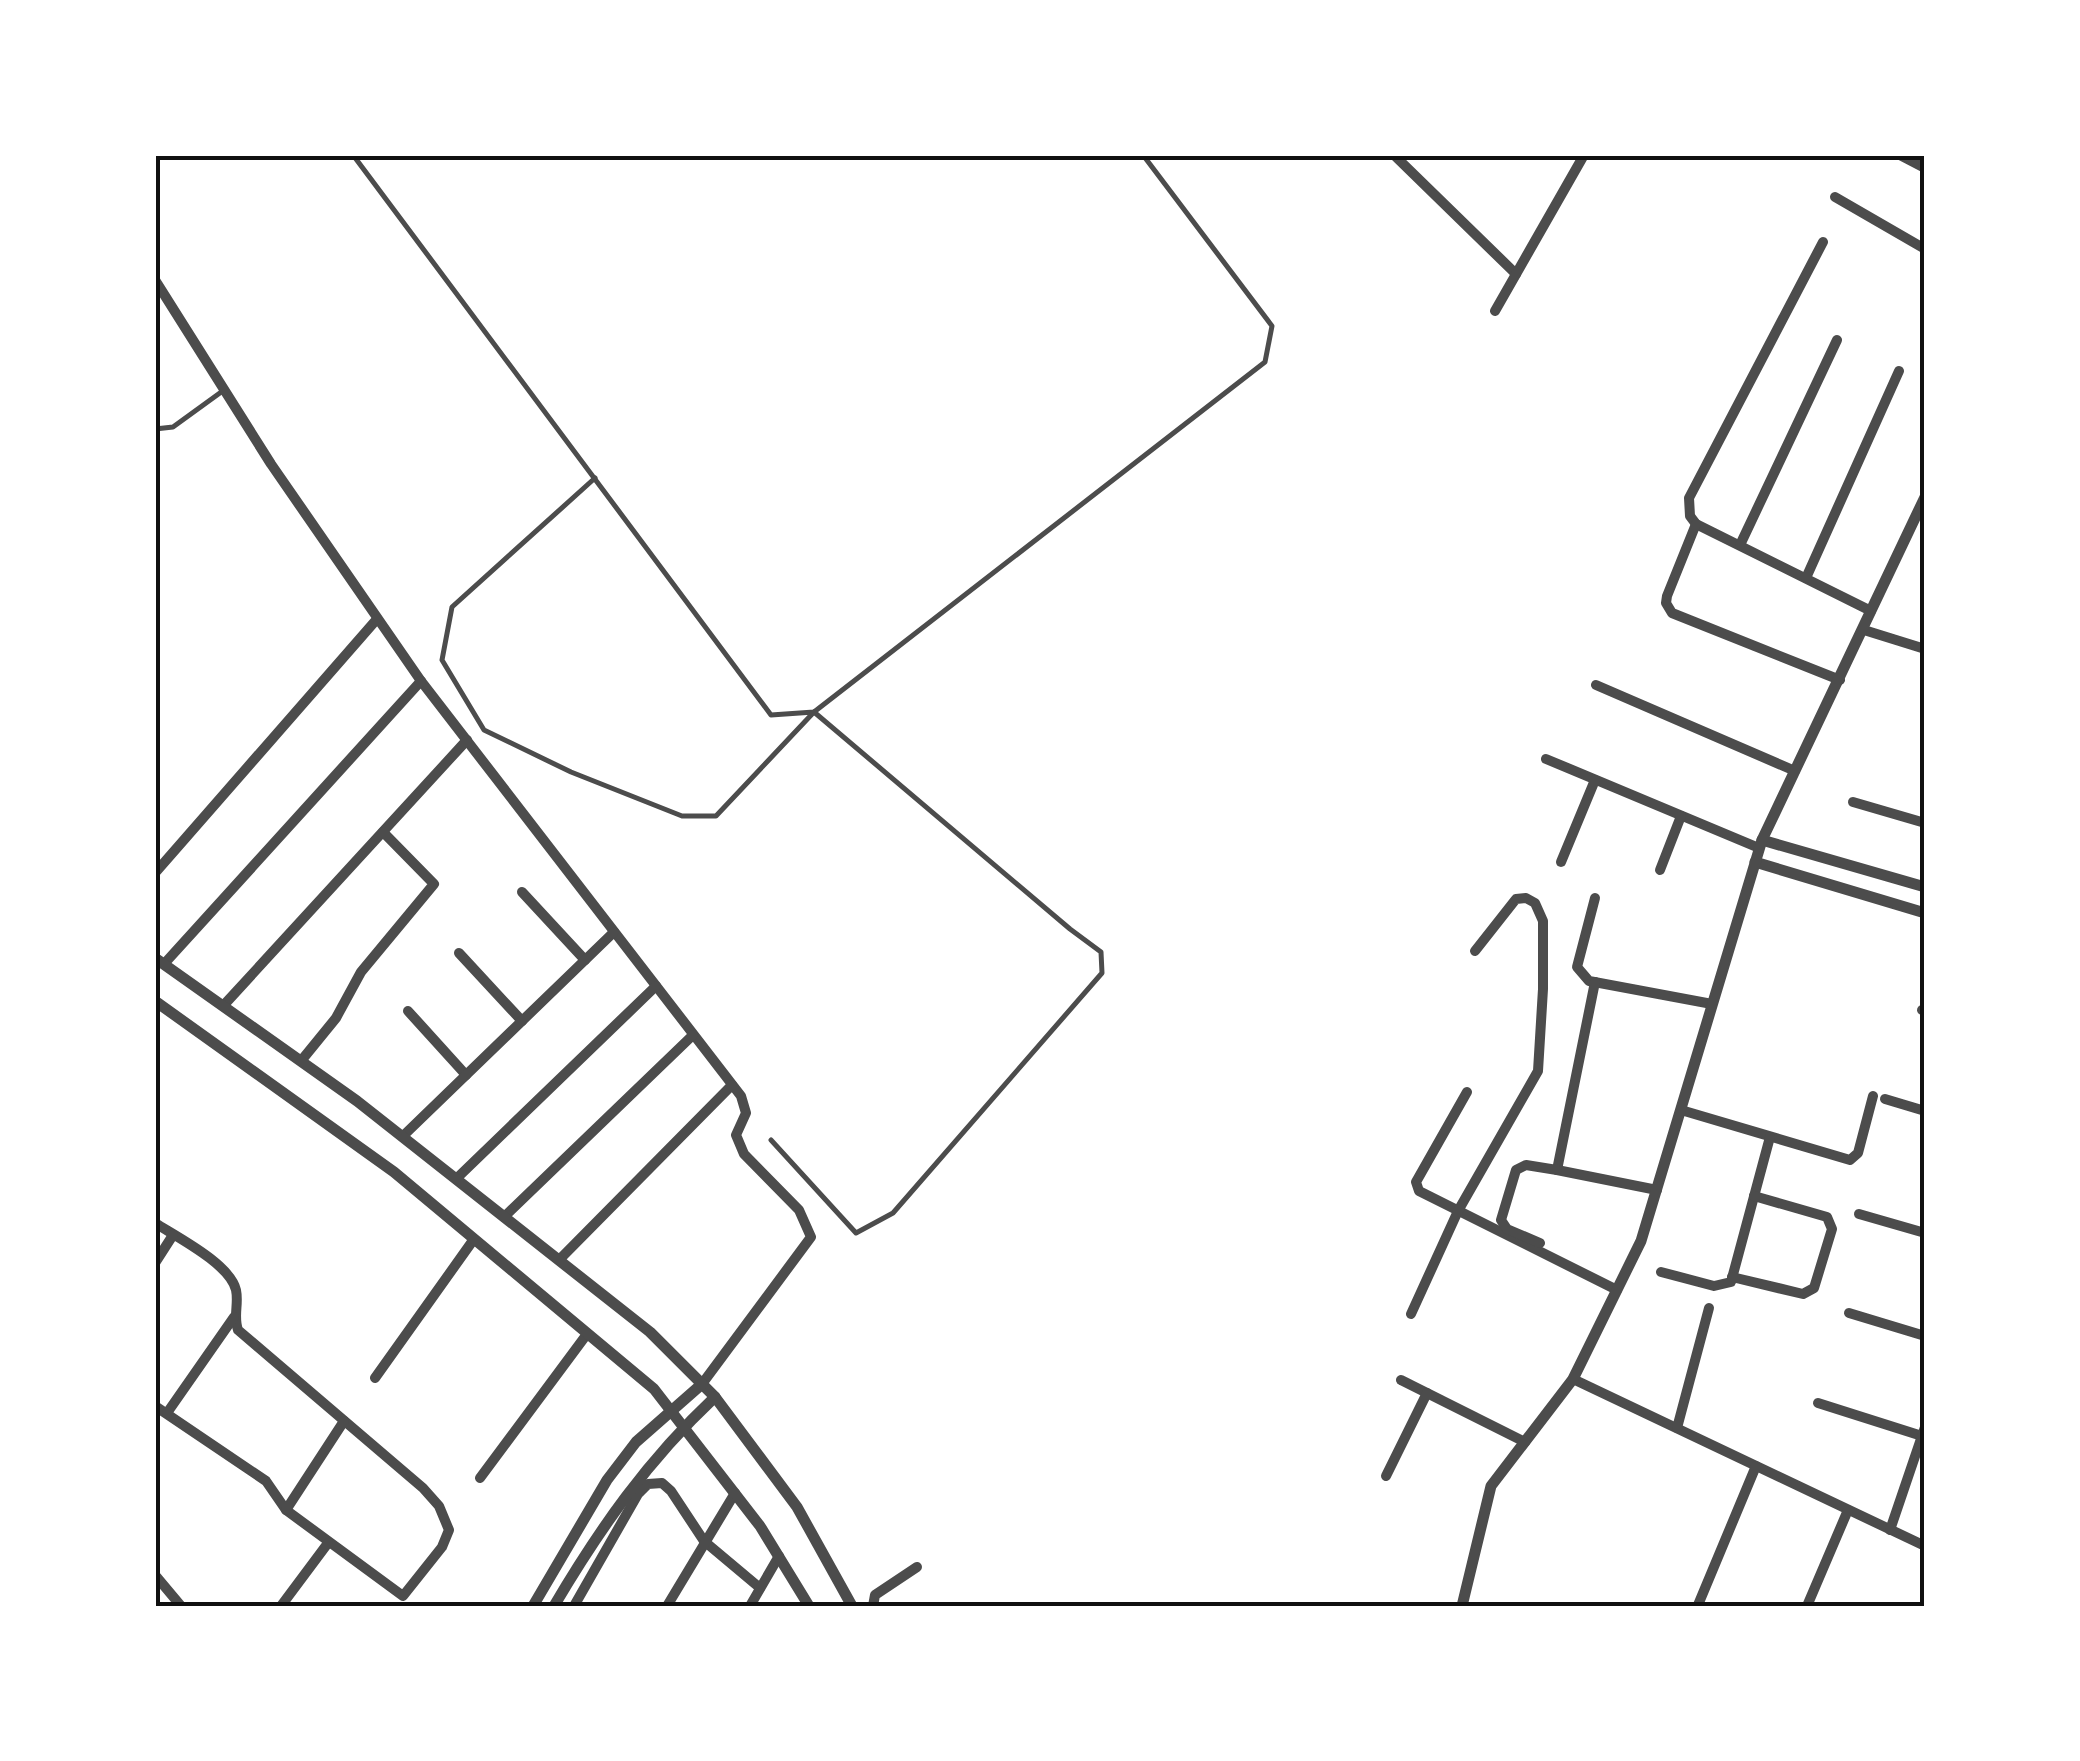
<svg xmlns="http://www.w3.org/2000/svg" width="2080" height="1761" viewBox="0 0 2080 1761" font-family="'Sofia Sans Condensed',sans-serif">
<rect width="100%" height="100%" fill="#fff"/>
<g fill="none" stroke-linecap="round" stroke-linejoin="round">
<g stroke="#4c4c4c" stroke-width="5">
<path d="M 353,155 L 771,715 L 814,712 L 1265,362 L 1272,326 L 1143,155"/>
<path d="M 155,429 L 173,427 L 224,390"/>
<path d="M 595,478 L 452,607 L 442,660 L 484,730 L 571,772 L 682,816 L 716,816 L 814,712 L 1070,929 L 1101,952 L 1102,973 L 893,1213 L 856,1233 L 771,1140"/>
</g>
<g stroke="#4c4c4c" stroke-width="10">
<path d="M 1394,155 L 1516,274"/>
<path d="M 1900,155 L 1925,168"/>
<path d="M 1835,197 L 1925,249"/>
<path d="M 1823,242 L 1689,498 L 1690,516 L 1696,524 L 1871,611"/>
<path d="M 155,280 L 271,464 L 421,681 L 741,1096 L 746,1113 L 736,1135 L 744,1154 L 799,1210 L 811,1237 L 702,1384"/>
<path d="M 1495,311 L 1584,155"/>
<path d="M 1696,524 L 1667,596 L 1666,603 L 1672,613 L 1840,680"/>
<path d="M 1740,545 L 1837,340"/>
<path d="M 1806,578 L 1899,371"/>
<path d="M 1864,630 L 1925,649"/>
<path d="M 1596,685 L 1795,771"/>
<path d="M 1546,759 L 1759,848"/>
<path d="M 1853,802 L 1925,823"/>
<path d="M 1561,862 L 1595,780"/>
<path d="M 1660,870 L 1681,816"/>
<path d="M 155,873 L 377,619"/>
<path d="M 522,892 L 585,960"/>
<path d="M 1595,898 L 1577,967 L 1589,981 L 1712,1004"/>
<path d="M 459,953 L 522,1021"/>
<path d="M 164,964 L 421,681"/>
<path d="M 1595,982 L 1557,1170 L 1657,1190"/>
<path d="M 223,1006 L 467,740"/>
<path d="M 1922,1010 L 1925,1011"/>
<path d="M 408,1011 L 466,1075"/>
<path d="M 301,1061 L 336,1018 L 361,972 L 434,884 L 383,832"/>
<path d="M 1467,1092 L 1416,1182 L 1419,1191 L 1617,1290"/>
<path d="M 1885,1099 L 1925,1111"/>
<path d="M 1681,1110 L 1850,1160 L 1858,1153 L 1873,1096"/>
<path d="M 403,1136 L 614,932"/>
<path d="M 456,1179 L 656,986"/>
<path d="M 1859,1214 L 1925,1233"/>
<path d="M 504,1217 L 693,1035"/>
<path d="M 155,1223 C 177,1237 230,1264 236,1290 C 239,1304 233,1316 238,1330 L 423,1488 L 439,1506 L 449,1530 L 442,1547 L 403,1596 L 286,1510 L 266,1481 L 155,1406"/>
<path d="M 1540,1243 L 1507,1229 L 1501,1220 L 1516,1170 L 1526,1165 L 1557,1170"/>
<path d="M 559,1260 L 732,1085"/>
<path d="M 155,1263 L 173,1235"/>
<path d="M 1661,1272 L 1714,1286 L 1731,1282 L 1770,1137"/>
<path d="M 1732,1277 L 1803,1294 L 1814,1288 L 1832,1229 L 1827,1217 L 1754,1196"/>
<path d="M 1849,1313 L 1925,1336"/>
<path d="M 1411,1314 L 1458,1211 L 1538,1071 L 1543,989 L 1543,921 L 1535,903 L 1526,898 L 1516,899 L 1475,951"/>
<path d="M 375,1378 L 474,1239"/>
<path d="M 1573,1379 L 1925,1546"/>
<path d="M 1401,1380 L 1525,1442"/>
<path d="M 1818,1403 L 1922,1436"/>
<path d="M 167,1413 L 234,1317"/>
<path d="M 1677,1428 L 1709,1308"/>
<path d="M 1386,1476 L 1427,1393"/>
<path d="M 480,1478 L 587,1334"/>
<path d="M 286,1510 L 344,1421"/>
<path d="M 1890,1530 L 1925,1427"/>
<path d="M 155,1575 L 181,1606"/>
<path d="M 1698,1605 L 1756,1466"/>
<path d="M 281,1606 L 328,1543"/>
<path d="M 574,1606 L 638,1494 L 648,1484 L 662,1483 L 671,1491 L 704,1541 L 760,1588"/>
<path d="M 667,1606 L 735,1493"/>
<path d="M 750,1606 L 779,1556"/>
<path d="M 873,1606 L 875,1595 L 917,1567"/>
<path d="M 1807,1606 L 1848,1510"/>
</g>
<g stroke="#4c4c4c" stroke-width="11">
<path d="M 1762,840 L 1925,887"/>
<path d="M 1755,862 L 1925,913"/>
<path d="M 155,958 L 357,1101 L 650,1332 L 715,1397 L 797,1507 L 852,1606"/>
<path d="M 155,1001 L 394,1172 L 654,1389 L 760,1526 L 809,1606"/>
<path d="M 533,1606 L 607,1480 L 636,1442 L 702,1384"/>
<path d="M 554,1606 C 600,1528 648,1460 715,1397"/>
<path d="M 1462,1606 L 1491,1486 L 1573,1379 L 1641,1241 L 1762,840 L 1925,497"/>
</g>
</g>
<rect width="2080" height="1761" fill="none" stroke="#ffffff" stroke-width="315"/>
<rect x="158" y="158" width="1764" height="1446" fill="none" stroke="#111" stroke-width="4"/>
</svg>
